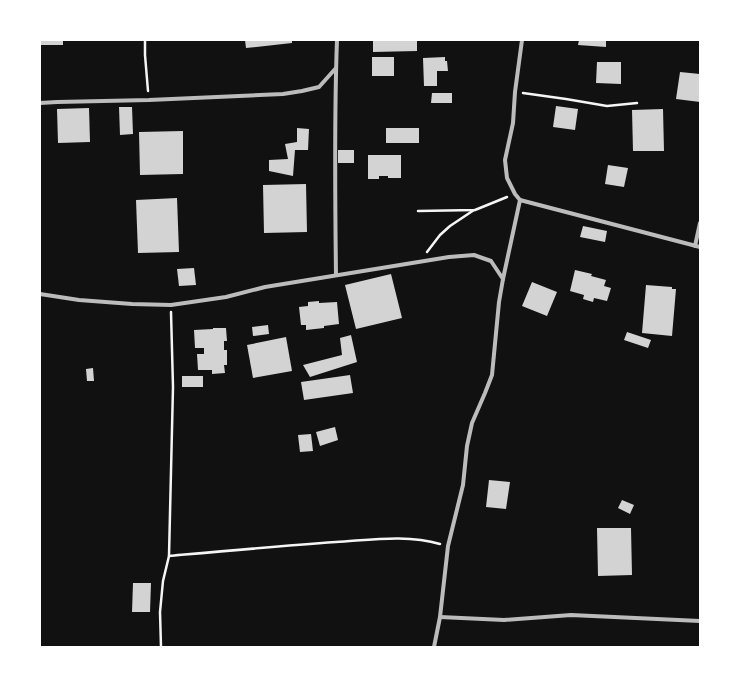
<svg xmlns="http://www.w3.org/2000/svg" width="740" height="687" viewBox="0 0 740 687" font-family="'Fira Sans',sans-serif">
<rect width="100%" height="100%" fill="#111"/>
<g fill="#d3d3d3">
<rect x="40" y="40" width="23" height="5"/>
<path d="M 245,40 L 292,40 L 292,43 L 246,48 Z"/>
<path d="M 373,40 L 417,40 L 417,51 L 373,52 Z"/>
<path d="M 579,40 L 606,40 L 606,47 L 578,45 Z"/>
<rect x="372" y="57" width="22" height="19"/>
<path d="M 445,57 L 445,61 L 447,61 L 448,71 L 437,71 L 437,86 L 424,86 L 423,58 Z"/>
<path d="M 597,62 L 621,62 L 621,84 L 596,83 Z"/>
<path d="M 680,72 L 700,74 L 700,102 L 676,99 Z"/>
<path d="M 432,93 L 452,93 L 452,103 L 431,103 Z"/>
<path d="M 556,106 L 578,109 L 575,130 L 553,127 Z"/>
<path d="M 119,107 L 132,107 L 133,134 L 120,135 Z"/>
<path d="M 89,108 L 90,142 L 58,143 L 57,109 Z"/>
<path d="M 663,109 L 664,151 L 633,151 L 632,110 Z"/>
<path d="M 297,128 L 309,129 L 308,150 L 295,150 L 293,176 L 269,171 L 269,160 L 288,159 L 285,144 L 297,142 Z"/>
<rect x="386" y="128" width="33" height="15"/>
<path d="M 183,131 L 183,174 L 140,175 L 139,132 Z"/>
<rect x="338" y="150" width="16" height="13"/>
<path d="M 368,155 L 401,155 L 401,178 L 388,178 L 388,176 L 379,176 L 379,179 L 368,179 Z"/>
<path d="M 608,165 L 628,168 L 624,187 L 605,184 Z"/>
<path d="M 306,184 L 307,232 L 264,233 L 263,185 Z"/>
<path d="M 177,198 L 179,252 L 138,253 L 136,200 Z"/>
<path d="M 583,226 L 607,231 L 605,242 L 580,237 Z"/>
<path d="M 194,268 L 196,285 L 179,286 L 177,269 Z"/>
<path d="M 575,270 L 592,274 L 591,276 L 606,280 L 604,286 L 611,288 L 607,301 L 594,298 L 593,302 L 583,299 L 584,295 L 570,291 Z"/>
<path d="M 391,274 L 402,318 L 356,329 L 345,285 Z"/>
<path d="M 532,282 L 557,292 L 547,316 L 522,306 Z"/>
<path d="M 646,285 L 672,287 L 672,289 L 676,289 L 672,336 L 642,333 Z"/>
<path d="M 319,301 L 319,303 L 337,302 L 339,324 L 324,326 L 324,328 L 306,330 L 306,325 L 301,325 L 299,307 L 308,306 L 308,302 Z"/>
<path d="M 268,325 L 269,334 L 253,336 L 252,327 Z"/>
<path d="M 213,328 L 226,328 L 227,341 L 224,341 L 224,350 L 227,350 L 227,365 L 224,365 L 225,373 L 212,374 L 212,370 L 198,370 L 197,354 L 204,354 L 204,348 L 195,348 L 194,330 L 213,329 Z"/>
<path d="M 627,332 L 651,340 L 648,348 L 624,340 Z"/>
<path d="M 351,335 L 357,362 L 310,377 L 303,365 L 342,355 L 340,338 Z"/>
<path d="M 286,337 L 292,371 L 253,378 L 247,345 Z"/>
<path d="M 93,368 L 94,381 L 87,381 L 86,369 Z"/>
<path d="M 350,375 L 353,393 L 304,400 L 301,382 Z"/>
<rect x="182" y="376" width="21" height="11"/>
<path d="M 335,427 L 338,440 L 320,446 L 316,432 Z"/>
<path d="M 311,434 L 313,451 L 300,452 L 298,435 Z"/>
<path d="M 489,480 L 510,482 L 506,509 L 486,507 Z"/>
<path d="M 622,500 L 634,505 L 630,514 L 618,508 Z"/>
<path d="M 597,528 L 631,528 L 632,575 L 598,576 Z"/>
<path d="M 133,583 L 151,583 L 150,612 L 132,612 Z"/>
</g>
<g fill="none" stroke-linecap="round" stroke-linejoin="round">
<g stroke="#f5f5f5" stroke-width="2.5">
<path d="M 145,40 L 145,55 L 148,91"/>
<path d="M 523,93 L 566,99 L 607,106 L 637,103"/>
<path d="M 418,211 L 475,210 L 507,197"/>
<path d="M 427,252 L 440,235 L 450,226 L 474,210"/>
<path d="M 169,556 C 225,551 280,546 336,542 C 370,540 407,534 440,544"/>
<path d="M 161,647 L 160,612 L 163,581 L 169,556 L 173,387 L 171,312"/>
</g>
<g stroke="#bcbcbc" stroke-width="4">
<path d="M 522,40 L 515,92 L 513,123 L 505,160 L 507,178 L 515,194 L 520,200 L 700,247"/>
<path d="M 40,103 L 57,102 L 149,100 L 283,94 L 302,91 L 319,87 L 336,68"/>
<path d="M 695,246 L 700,223"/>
<path d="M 336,275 C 335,197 334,118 337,40"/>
<path d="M 503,279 L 520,200"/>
<path d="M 40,294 L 79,300 L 132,304 L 171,305 L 226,297 L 265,287 L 449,257 L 474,255 L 491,261 L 503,279 L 499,302 L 492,375 L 485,393 L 472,423 L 467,446 L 463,485 L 448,546 L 440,617 L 434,647"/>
<path d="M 440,617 L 504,620 L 571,615 L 700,621"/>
</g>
</g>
<rect width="740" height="687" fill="none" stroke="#ffffff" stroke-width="82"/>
</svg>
